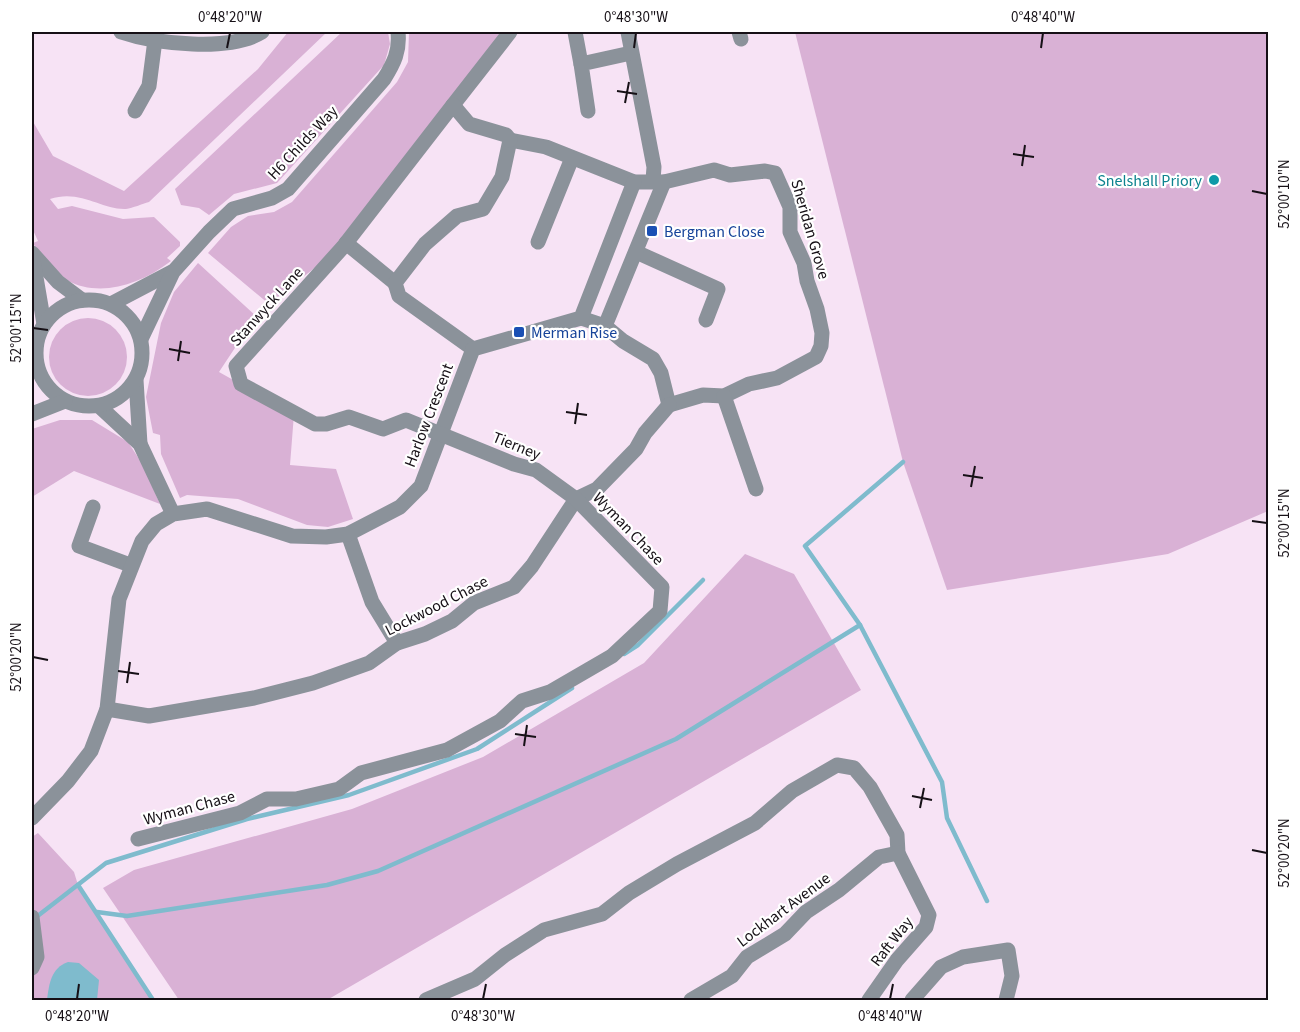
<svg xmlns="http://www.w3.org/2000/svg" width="1300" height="1032" viewBox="0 0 1300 1032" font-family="'Source Sans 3',sans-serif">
<rect width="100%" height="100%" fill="#f7e3f5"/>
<g fill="#d9b1d5">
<path d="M 288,32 L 327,32 L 149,202 C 142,204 133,208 126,209 C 101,210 81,189 50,199 L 58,209 L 72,206 L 123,219 L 154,217 L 180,242 L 180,246 L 167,258 L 171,261 C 124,297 64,304 33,243 L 38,241 L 32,228 L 32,120 L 53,156 L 124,191 L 258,69 Z"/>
<path d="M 342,32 L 388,32 L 390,44 L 384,65 L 277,183 L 234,194 L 209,215 L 199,208 L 181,205 L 175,189 Z"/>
<path d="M 409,32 L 510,32 L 346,243 L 269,304 L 208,253 L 231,227 L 248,216 L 274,212 L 292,202 L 397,82 L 408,62 Z"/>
<path d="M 795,32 L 1268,32 L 1268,511 L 1168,554 L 947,590 L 903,462 Z"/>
<path d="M 198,263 L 256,316 L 219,372 L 294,414 L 290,465 L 336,469 L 353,519 L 328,527 L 307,525 L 238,499 L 187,495 L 180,498 L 161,454 L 160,435 L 153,433 L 146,397 L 161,323 L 174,292 Z"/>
<circle cx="88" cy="357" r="39"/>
<path d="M 60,420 L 92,420 L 128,442 L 143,465 L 160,504 L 74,471 L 32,497 L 32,429 Z"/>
<path d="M 745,554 L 794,574 L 861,690 L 327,1000 L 179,1000 L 103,888 L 134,870 L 352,809 L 483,757 L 644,663 Z"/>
<path d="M 38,833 L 74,872 L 78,885 L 153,1000 L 32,1000 L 32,837 Z"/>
</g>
<path fill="#7fbbcd" d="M 68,962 L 79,963 L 99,980 L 97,1000 L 47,1000 C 49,984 51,968 68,962 Z"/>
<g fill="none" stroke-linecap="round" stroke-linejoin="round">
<g stroke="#7fbbcd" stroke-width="4.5">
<path d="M 903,462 L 805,546 L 860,625 L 942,782 L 947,818 L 987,901"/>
<path d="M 624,654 L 638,645 L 703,580"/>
<path d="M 78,885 L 153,1000"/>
<path d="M 97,912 L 127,916 L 327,885 L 378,871 L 676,739 L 860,625"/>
<path d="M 35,918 L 106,863 L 247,819 L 349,795 L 477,749 L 572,688"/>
</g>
<g stroke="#8b929a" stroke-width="15">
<path d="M 121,32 C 156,44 230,52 262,32"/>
<path d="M 575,32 L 581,64"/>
<path d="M 628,32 L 654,167 L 653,180"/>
<path d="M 739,32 L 741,39"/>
<path d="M 453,105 L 510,32"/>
<path d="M 135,111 L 149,86 L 155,40"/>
<path d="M 588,111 L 581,64 L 631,53"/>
<path d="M 538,242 L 572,158"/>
<path d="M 346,243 L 395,283"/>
<path d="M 636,252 L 718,289 L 706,320"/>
<path d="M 111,304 L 172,272"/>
<path d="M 581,318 L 605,326 L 623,341 L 653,359 L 661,373 L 669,405"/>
<path d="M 605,326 L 664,182"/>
<path d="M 141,339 L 173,272 L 209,232 L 233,209 L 272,198 L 288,189 L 384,79 C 394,63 400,51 398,32"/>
<path d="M 473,349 L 399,296 L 395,283 L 425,244 L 457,216 L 483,209 L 502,177 L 510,140 L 546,147 L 634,182 L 664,182 L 714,170 L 730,175 L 765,171 L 775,173 L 790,207 L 790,232 L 804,263 L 807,281 L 817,309 L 822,333 L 821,346 L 816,357 L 777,378 L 749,384 L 724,396 L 703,395 L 669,405"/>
<path d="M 136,380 L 140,444"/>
<path d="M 724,396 L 756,489"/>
<path d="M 99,406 L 140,444 L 173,514"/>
<path d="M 93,507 L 79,546 L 130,565"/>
<path d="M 348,534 L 372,602 L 397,643"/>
<path d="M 107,709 L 149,716 L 254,698 L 313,683 L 369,663 L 397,643 L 425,634 L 452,621 L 474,603 L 514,587 L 532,566 L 576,499 L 597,489 L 636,449 L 645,433 L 669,405"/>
<path d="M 32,818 L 68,781 L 91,751 L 107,709 L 119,599 L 142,541 L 156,524 L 173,514 L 207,509 L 292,536 L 326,537 L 348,534 L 400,507 L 421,486 L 473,349 L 581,318 L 634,182"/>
<path d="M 138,839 L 240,813 L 267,799 L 296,799 L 339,789 L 361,773 L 447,750 L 500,721 L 522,701 L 550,692 L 612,656 L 660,611 L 662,587 L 576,499 L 536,470 L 514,464 L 406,420 L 383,429 L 349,417 L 326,424 L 315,424 L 241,384 L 236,366 L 343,247 L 453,105 L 469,124 L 506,135 L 510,140"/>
<path d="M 32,917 L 37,957 L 32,968"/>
<path d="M 426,1000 L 475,979 L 505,955 L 544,930 L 602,914 L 629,893 L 677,864 L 755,823 L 792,791 L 837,765 L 854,768 L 870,787 L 897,835 L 898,853 L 929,915 L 926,927 L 897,960 L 869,1000"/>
<path d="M 691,1000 L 732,976 L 747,957 L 785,934 L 806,912 L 839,890 L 879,857 L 898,853"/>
<path d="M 912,1000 L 941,967 L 963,957 L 1008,950 L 1012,976 L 1006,1000"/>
</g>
<g stroke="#8b929a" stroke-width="15">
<path d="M 32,253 L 58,282 L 82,300"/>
<path d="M 32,254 L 44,324"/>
<circle cx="89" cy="353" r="53"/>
<path d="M 32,414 L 65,401"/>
</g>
</g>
<path fill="none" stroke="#161016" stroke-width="2" d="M 227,48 L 230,33M 634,48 L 636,33M 1041,48 L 1043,33M 617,91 L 637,94M 625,103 L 629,82M 1013,154 L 1034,157M 1022,166 L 1025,145M 1252,191 L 1267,194M 33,328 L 48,330M 169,349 L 190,353M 178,361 L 181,341M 566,412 L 587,415M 575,424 L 578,403M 963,475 L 983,478M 971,487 L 975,466M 1252,521 L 1267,523M 33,657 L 48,660M 118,671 L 139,674M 127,683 L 130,662M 515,734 L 536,737M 524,746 L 527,725M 912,796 L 932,800M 920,808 L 924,788M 1252,850 L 1267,853M 77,999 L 79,984M 483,999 L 486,984M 890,999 L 893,984"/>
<circle fill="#0f9aa8" stroke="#fff" stroke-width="2" cx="1214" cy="180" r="6"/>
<g fill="#1a4fb4" stroke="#fff" stroke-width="2">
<rect x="646" y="225" width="12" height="12" rx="3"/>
<rect x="513" y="326" width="12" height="12" rx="3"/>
</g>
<g text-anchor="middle" stroke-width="4.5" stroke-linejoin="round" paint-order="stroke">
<g font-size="16" fill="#161016" stroke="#fff">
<text transform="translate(302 142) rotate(-47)" y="6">H6 Childs Way</text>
<text transform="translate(811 229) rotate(74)" y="6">Sheridan Grove</text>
<text transform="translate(266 306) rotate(-48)" y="6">Stanwyck Lane</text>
<text transform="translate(428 415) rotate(-69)" y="6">Harlow Crescent</text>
<text transform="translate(517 445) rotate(22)" y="6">Tierney</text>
<text transform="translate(629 528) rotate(46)" y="6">Wyman Chase</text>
<text transform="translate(436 605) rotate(-27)" y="6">Lockwood Chase</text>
<text transform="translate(189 807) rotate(-15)" y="6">Wyman Chase</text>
<text transform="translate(783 909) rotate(-37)" y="6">Lockhart Avenue</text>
<text transform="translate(891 941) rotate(-52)" y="6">Raft Way</text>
</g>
<g font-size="16" fill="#0d838f" stroke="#fff" text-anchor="end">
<text x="1202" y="186">Snelshall Priory</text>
</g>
<g font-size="16" fill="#164399" stroke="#fff" text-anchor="start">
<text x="664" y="237">Bergman Close</text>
<text x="531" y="338">Merman Rise</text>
</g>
</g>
<rect width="1300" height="1032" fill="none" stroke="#ffffff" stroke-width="66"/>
<rect x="33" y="33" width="1234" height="966" fill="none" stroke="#161016" stroke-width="2"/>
<g font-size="15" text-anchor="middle" fill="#161016">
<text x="230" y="22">0°48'20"W</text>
<text x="636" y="22">0°48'30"W</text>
<text x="1043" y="22">0°48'40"W</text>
<text transform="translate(1284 194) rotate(-90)" y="5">52°00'10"N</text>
<text transform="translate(16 328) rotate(-90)" y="5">52°00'15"N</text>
<text transform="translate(1284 523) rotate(-90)" y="5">52°00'15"N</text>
<text transform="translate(16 657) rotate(-90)" y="5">52°00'20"N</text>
<text transform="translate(1284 853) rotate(-90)" y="5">52°00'20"N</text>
<text x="77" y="1021">0°48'20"W</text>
<text x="483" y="1021">0°48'30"W</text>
<text x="890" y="1021">0°48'40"W</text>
</g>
</svg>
